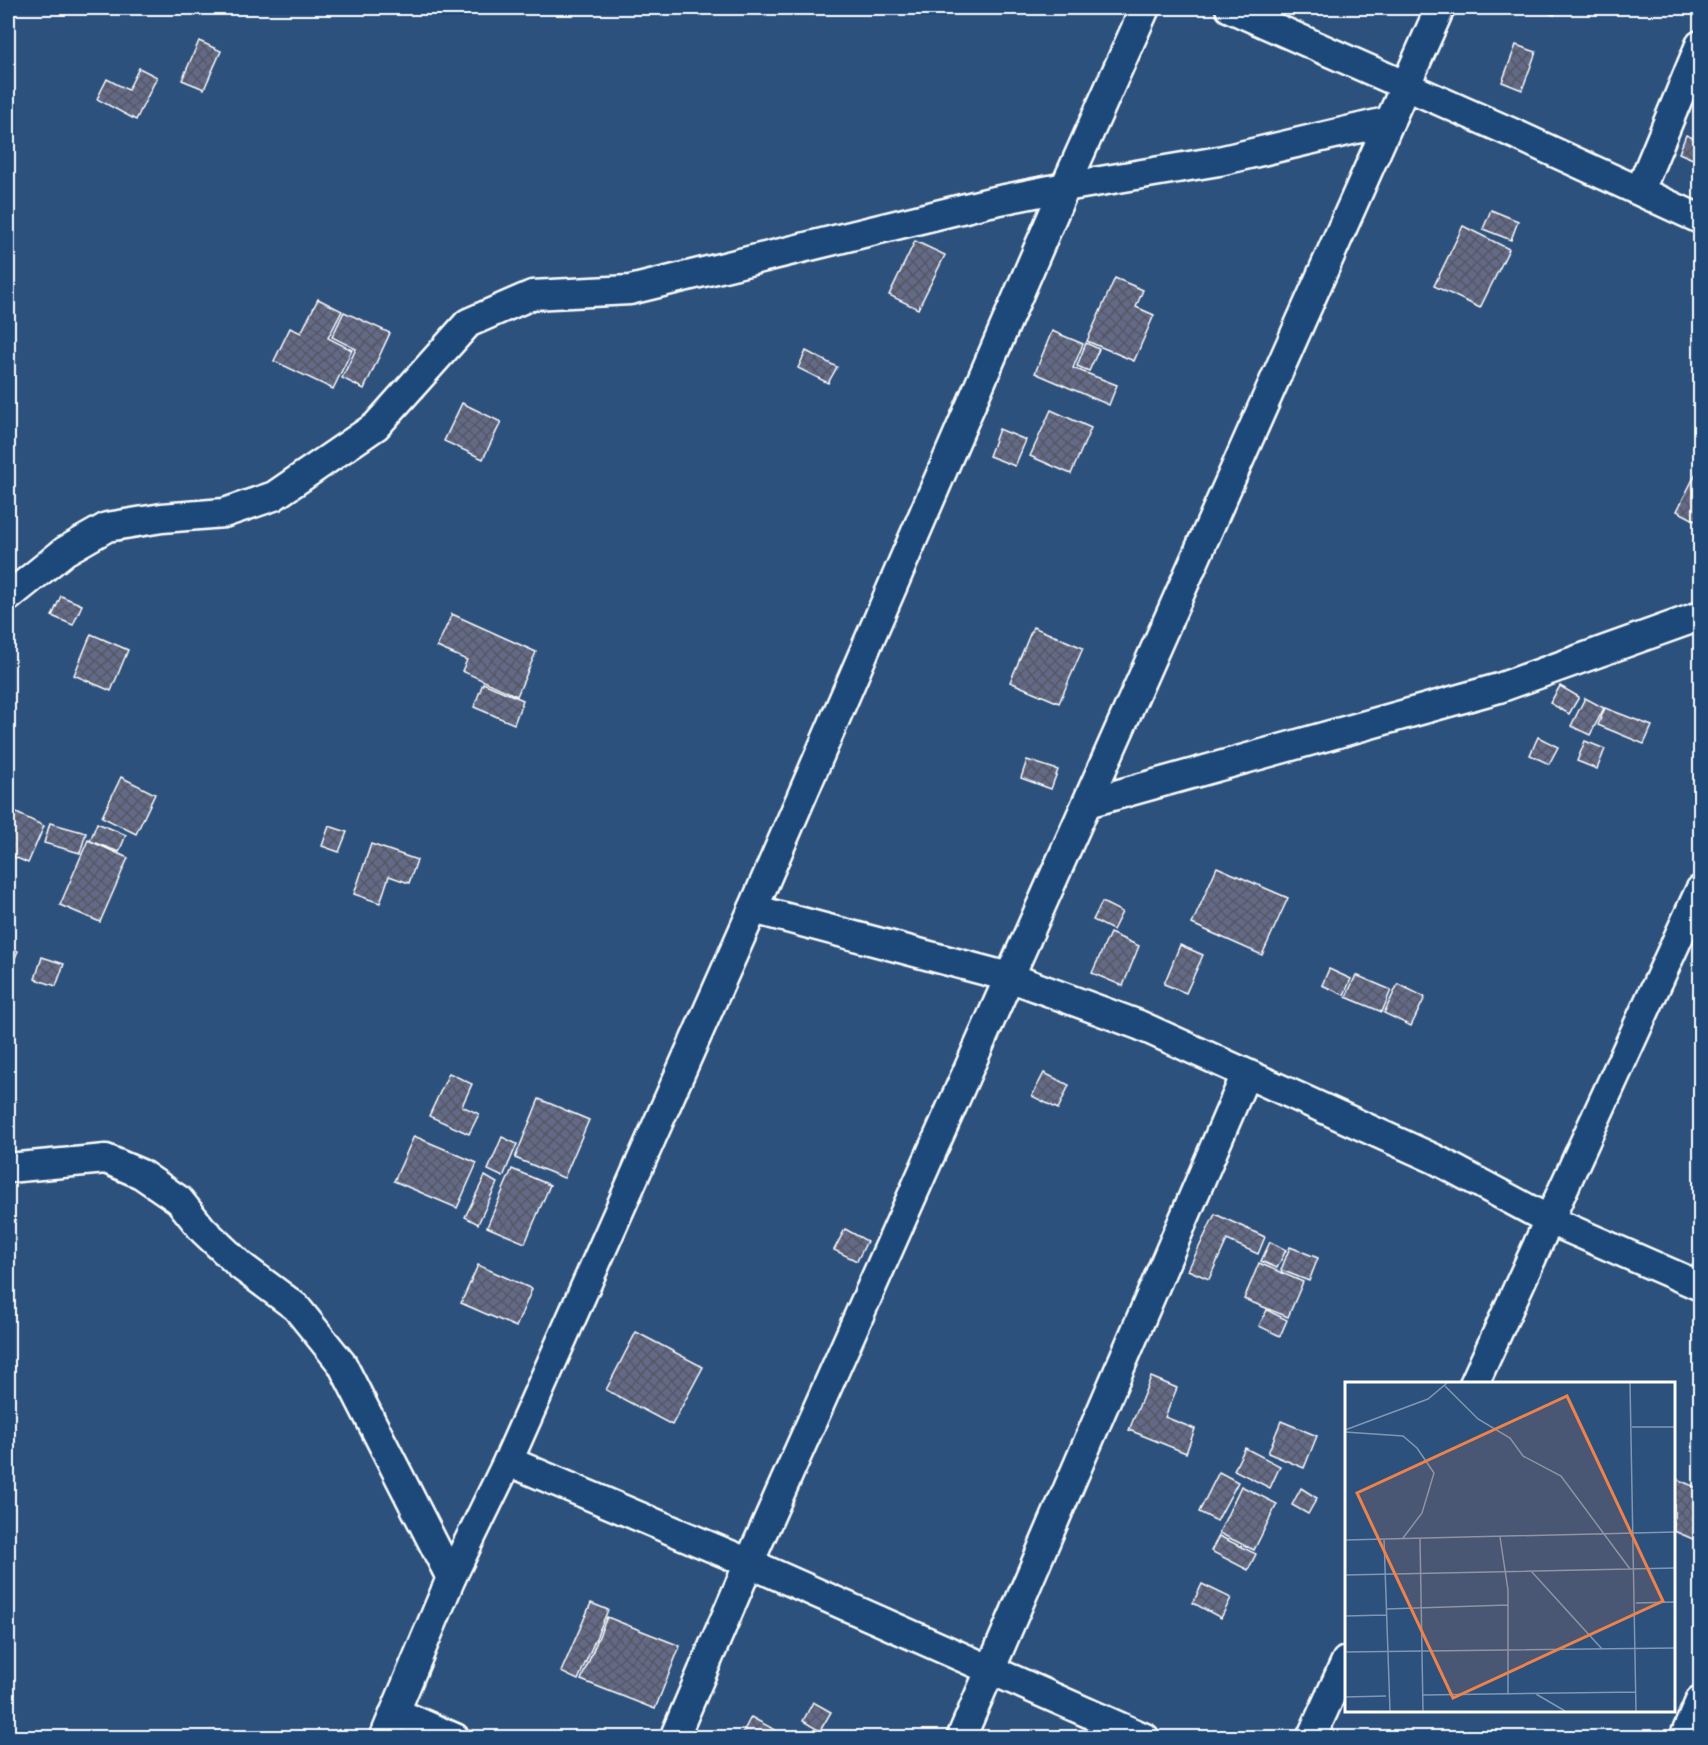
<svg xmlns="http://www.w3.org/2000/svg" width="1708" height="1745" viewBox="0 0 1708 1745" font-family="'Indie Flower',sans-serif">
<defs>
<pattern id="building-cross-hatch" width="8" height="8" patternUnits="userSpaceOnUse" patternTransform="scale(1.5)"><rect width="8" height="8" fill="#646b88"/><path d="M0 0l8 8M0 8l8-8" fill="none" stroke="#545761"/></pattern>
</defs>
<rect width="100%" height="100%" fill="#2d517d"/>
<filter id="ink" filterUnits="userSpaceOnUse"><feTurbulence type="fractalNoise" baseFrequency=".0167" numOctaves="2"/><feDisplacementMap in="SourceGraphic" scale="12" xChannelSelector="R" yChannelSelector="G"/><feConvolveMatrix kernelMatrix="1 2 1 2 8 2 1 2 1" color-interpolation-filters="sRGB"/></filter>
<g filter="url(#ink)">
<g fill="url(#building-cross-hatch)" stroke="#fff" stroke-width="1.5">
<path d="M 1538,8 L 1558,8 L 1554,15 Z"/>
<path d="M 199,41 L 221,51 L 204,89 L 182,80 Z"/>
<path d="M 1516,45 L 1536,52 L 1522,90 L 1502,82 Z"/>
<path d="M 139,68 L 157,77 L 136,120 L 97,99 L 107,79 L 128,90 Z"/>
<path d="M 1686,135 L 1700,141 L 1700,162 L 1679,153 Z"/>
<path d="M 1491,210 L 1518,221 L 1511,240 L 1483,229 Z"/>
<path d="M 1463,226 L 1509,249 L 1480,308 L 1434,286 Z"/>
<path d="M 915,241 L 945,255 L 918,309 L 889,295 Z"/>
<path d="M 1115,278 L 1143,290 L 1136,307 L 1154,315 L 1134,361 L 1087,341 Z"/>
<path d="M 318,299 L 342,311 L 328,338 L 352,350 L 333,389 L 274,361 L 290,328 L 301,333 Z"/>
<path d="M 344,312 L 390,333 L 364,389 L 342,378 L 356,349 L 332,337 Z"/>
<path d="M 1052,331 L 1083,344 L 1073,368 L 1117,385 L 1109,405 L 1035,373 Z"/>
<path d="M 1086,343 L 1099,349 L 1089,371 L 1077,366 Z"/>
<path d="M 806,351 L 837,367 L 828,383 L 798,368 Z"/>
<path d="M 462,403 L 501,422 L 483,459 L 444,441 Z"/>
<path d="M 1051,410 L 1091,428 L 1071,474 L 1030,456 Z"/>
<path d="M 999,429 L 1026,440 L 1015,466 L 989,456 Z"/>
<path d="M 1700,465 L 1700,523 L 1677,511 Z"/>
<path d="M 61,596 L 82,605 L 73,625 L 52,616 Z"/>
<path d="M 452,614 L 536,652 L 517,696 L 462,671 L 467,660 L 437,647 Z"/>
<path d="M 1033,627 L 1083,648 L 1059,703 L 1010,682 Z"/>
<path d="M 91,634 L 128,650 L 111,691 L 74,675 Z"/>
<path d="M 483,683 L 523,700 L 514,724 L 474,707 Z"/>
<path d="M 1560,686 L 1579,697 L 1569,714 L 1550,703 Z"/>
<path d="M 1585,698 L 1604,708 L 1590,735 L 1571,726 Z"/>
<path d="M 1605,708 L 1652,726 L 1644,744 L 1598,725 Z"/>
<path d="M 1538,737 L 1558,747 L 1549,764 L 1530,755 Z"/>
<path d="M 1585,741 L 1605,749 L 1597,769 L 1577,761 Z"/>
<path d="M 1027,760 L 1058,770 L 1051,789 L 1021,778 Z"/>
<path d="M 121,777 L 155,794 L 136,834 L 102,817 Z"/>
<path d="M 8,809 L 44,826 L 28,863 L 8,854 Z"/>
<path d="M 50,823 L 86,833 L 80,853 L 44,843 Z"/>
<path d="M 97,823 L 126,835 L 119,852 L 90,841 Z"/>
<path d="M 329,826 L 347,832 L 339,852 L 322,846 Z"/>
<path d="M 88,840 L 128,858 L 100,922 L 60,905 Z"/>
<path d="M 371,844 L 417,860 L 409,883 L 389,876 L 380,903 L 354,894 Z"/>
<path d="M 1217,867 L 1288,898 L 1262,955 L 1192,924 Z"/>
<path d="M 1102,902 L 1122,912 L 1113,930 L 1093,920 Z"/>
<path d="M 1110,933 L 1139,946 L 1123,986 L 1092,973 Z"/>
<path d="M 1180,945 L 1203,955 L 1186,993 L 1164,984 Z"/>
<path d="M 8,946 L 18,951 L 10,969 L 8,968 Z"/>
<path d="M 42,957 L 64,964 L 56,986 L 35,979 Z"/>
<path d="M 1329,969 L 1351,979 L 1344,995 L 1322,985 Z"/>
<path d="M 1356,975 L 1391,990 L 1382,1012 L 1346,997 Z"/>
<path d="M 1398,984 L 1425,997 L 1411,1026 L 1384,1013 Z"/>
<path d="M 449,1073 L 472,1084 L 462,1106 L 479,1114 L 469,1134 L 429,1116 Z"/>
<path d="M 1044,1073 L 1069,1085 L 1058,1109 L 1032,1096 Z"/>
<path d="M 539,1099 L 589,1120 L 564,1178 L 515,1158 Z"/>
<path d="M 414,1136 L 477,1163 L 457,1208 L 394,1181 Z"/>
<path d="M 502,1137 L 517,1144 L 503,1177 L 488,1170 Z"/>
<path d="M 512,1169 L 550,1185 L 525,1243 L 487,1227 Z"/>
<path d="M 485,1176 L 497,1183 L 478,1224 L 465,1217 Z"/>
<path d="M 1215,1214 L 1265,1237 L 1258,1254 L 1227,1240 L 1209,1279 L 1188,1270 Z"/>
<path d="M 845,1229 L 867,1241 L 857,1261 L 834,1250 Z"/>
<path d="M 1270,1242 L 1286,1250 L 1277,1268 L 1261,1261 Z"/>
<path d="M 1290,1247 L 1318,1258 L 1309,1281 L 1281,1270 Z"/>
<path d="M 1259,1263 L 1303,1282 L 1288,1317 L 1244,1299 Z"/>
<path d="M 478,1265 L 532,1289 L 516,1327 L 461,1303 Z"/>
<path d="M 1267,1310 L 1287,1320 L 1280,1336 L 1259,1326 Z"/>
<path d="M 636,1332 L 703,1367 L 672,1425 L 606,1390 Z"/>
<path d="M 1151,1377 L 1177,1388 L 1165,1417 L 1195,1429 L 1186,1453 L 1129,1430 Z"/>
<path d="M 1281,1421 L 1317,1436 L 1304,1468 L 1268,1453 Z"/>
<path d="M 1245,1448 L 1280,1466 L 1270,1488 L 1234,1470 Z"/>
<path d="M 1219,1472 L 1238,1482 L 1217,1521 L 1199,1512 Z"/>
<path d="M 1674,1478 L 1700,1489 L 1700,1542 L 1674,1531 Z"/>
<path d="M 1241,1486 L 1277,1504 L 1254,1550 L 1219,1533 Z"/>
<path d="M 1301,1488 L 1317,1498 L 1308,1514 L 1292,1505 Z"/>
<path d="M 1219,1536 L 1256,1554 L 1248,1570 L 1211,1551 Z"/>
<path d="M 1202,1584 L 1231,1598 L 1221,1618 L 1193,1603 Z"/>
<path d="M 591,1603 L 608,1610 L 578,1680 L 561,1672 Z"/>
<path d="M 607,1617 L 680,1646 L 655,1709 L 581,1680 Z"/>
<path d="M 813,1702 L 831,1712 L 820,1731 L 803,1721 Z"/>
<path d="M 751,1717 L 788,1737 L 740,1738 Z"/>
</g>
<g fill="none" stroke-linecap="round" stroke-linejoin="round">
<defs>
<g id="minor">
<path d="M 1230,8 L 1517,135 L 1700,219"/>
<path d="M 1640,190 L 1700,45"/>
<path d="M 8,597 L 65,551 L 107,527 L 162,518 L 224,513 L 274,496 L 376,426 L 468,323 L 532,295 L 630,290 L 990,202 L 1065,187 L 1219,161 L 1390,121"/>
<path d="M 1087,803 L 1499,688 L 1700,616"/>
<path d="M 753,909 L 1009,977 L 1139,1025 L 1435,1159 L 1549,1220 L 1700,1286"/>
<path d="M 8,1168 L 106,1159 L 141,1174 L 179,1200 L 203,1230 L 241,1266 L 296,1307 L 342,1364 L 451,1578"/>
<path d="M 1474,1384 L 1700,890"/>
<path d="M 508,1461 L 749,1563 L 1145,1738"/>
<path d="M 395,1712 L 455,1738"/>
<path d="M 384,1738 L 451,1578 L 508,1461 L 753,909 L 1065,187 L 1145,8"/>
<path d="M 674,1738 L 749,1563 L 1440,8"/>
<path d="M 961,1738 L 1246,1074"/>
<path d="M 1311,1738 L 1346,1661"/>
<path d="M 1684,1738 L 1700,1701"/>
</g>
</defs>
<use href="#minor" stroke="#fff" stroke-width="33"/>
<use href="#minor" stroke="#1f4a7a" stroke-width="28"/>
</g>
</g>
<g transform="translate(1345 1382)">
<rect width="330" height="330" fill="#2d517d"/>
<path fill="none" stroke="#8197b1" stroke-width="1.5" d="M 285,1 L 291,329M 100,4 L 133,37 L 165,56 L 178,74 L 216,94 L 285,187M 287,45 L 330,45M 0,48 L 83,17 L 102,1M 0,50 L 58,54 L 72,66 L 89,91 L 77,131 L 58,156M 155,155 L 163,208 L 163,313M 75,156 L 78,329M 39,157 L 45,329M 0,158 L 330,150M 186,189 L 257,267M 0,193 L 330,186M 291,221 L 330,220M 41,227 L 163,223M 0,234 L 41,233M 0,270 L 330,266M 191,312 L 220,329M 78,313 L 291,310M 0,315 L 41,314"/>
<path fill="#ee8249" fill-opacity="0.15" stroke="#ee8249" stroke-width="3" d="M 222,14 L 318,219 L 108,316 L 12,111 Z"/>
<rect width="330" height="330" fill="none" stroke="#fff" stroke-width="3"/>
</g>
<rect width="1708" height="1745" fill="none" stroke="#1f4a7a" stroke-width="30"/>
<rect x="15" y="15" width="1678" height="1715" fill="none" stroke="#fff" stroke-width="2" filter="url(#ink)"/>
</svg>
